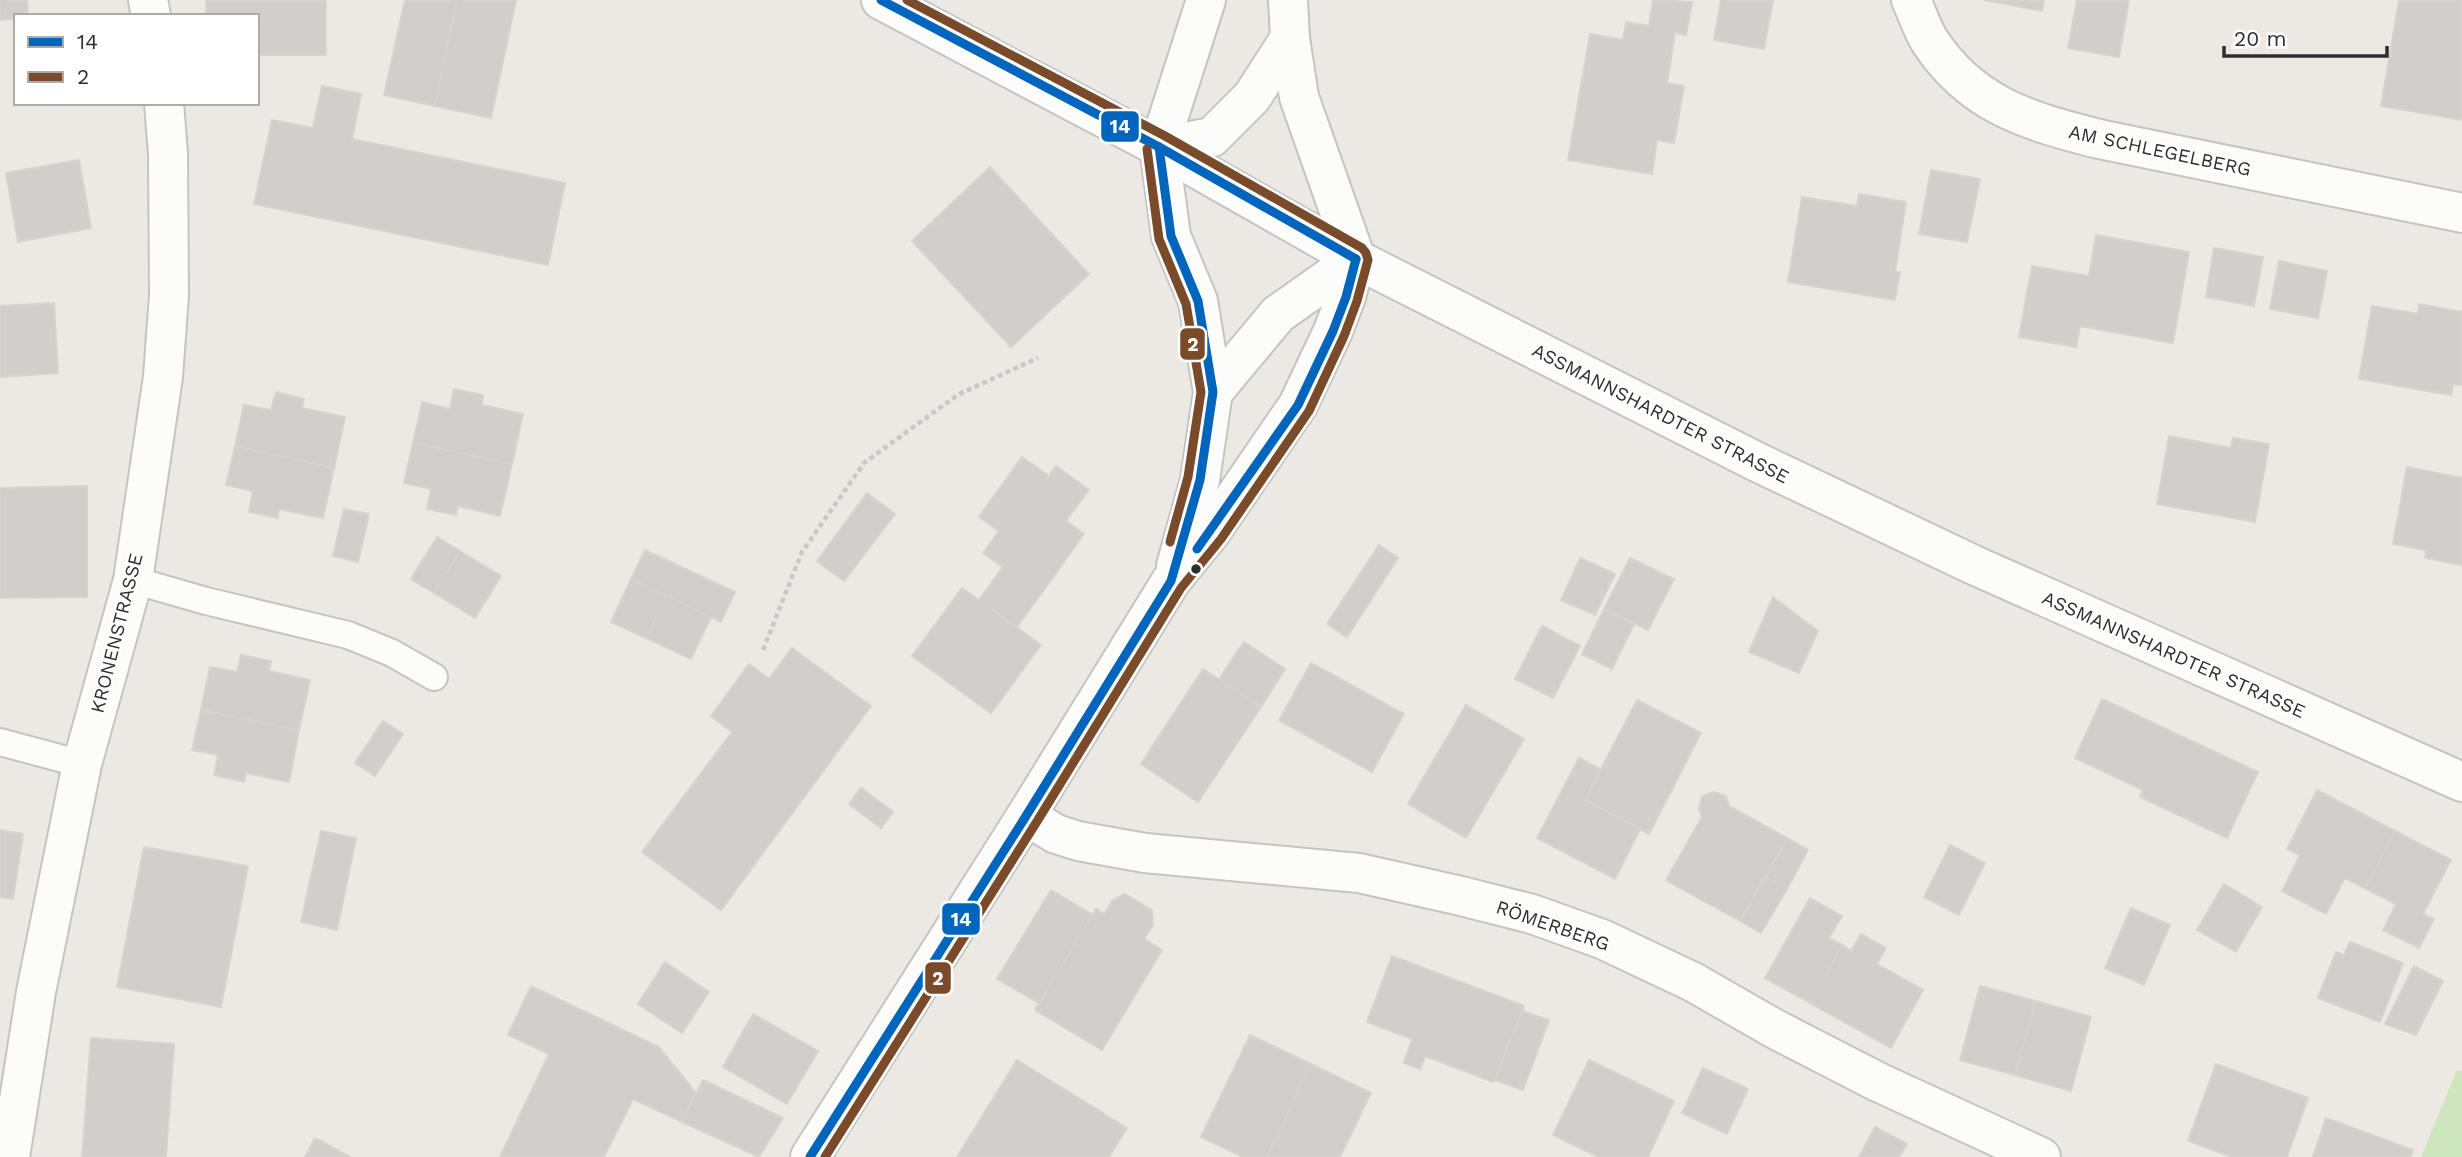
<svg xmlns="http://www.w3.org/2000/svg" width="2462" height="1157" viewBox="0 0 2462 1157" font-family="'Work Sans',sans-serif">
<rect width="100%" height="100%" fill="#ece8e4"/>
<path fill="#cee6be" d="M 2457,1070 L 2462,1071 L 2462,1157 L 2421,1157 Z"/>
<g fill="#d1cecb" stroke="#d7d4d0" stroke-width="2">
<path d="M 0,0 L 27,0 L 28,16 L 16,16 L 16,19 L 0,20 Z"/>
<path d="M 206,0 L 326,0 L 326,55 L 257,55 L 257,16 L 206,16 Z"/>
<path d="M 405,0 L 457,0 L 435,106 L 384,95 Z"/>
<path d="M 457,0 L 516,0 L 491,118 L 435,106 Z"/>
<path d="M 1653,0 L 1692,2 L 1686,35 L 1675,33 L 1667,83 L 1684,86 L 1674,143 L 1657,140 L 1652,174 L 1568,160 L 1590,34 L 1623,40 L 1626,22 L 1649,26 Z"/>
<path d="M 1721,0 L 1773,0 L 1764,49 L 1714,40 Z"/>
<path d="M 1984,0 L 2044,0 L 2042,11 Z"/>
<path d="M 2077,0 L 2129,0 L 2119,57 L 2068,48 Z"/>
<path d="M 2399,0 L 2462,0 L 2462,120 L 2381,106 Z"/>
<path d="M 322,86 L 361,94 L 352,139 L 565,183 L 548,265 L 254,204 L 272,120 L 313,128 Z"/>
<path d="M 79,160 L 91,228 L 18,242 L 6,173 Z"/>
<path d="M 990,167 L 1089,274 L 1011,347 L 912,241 Z"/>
<path d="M 1931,170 L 1980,179 L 1967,242 L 1919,234 Z"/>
<path d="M 1859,194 L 1906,202 L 1895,272 L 1900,272 L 1895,300 L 1788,282 L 1802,197 L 1857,206 Z"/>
<path d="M 2096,235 L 2189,252 L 2173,343 L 2080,326 L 2076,347 L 2019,337 L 2032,266 L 2089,276 Z"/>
<path d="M 2214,248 L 2263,257 L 2254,306 L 2206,297 Z"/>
<path d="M 2279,261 L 2327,271 L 2318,318 L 2270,309 Z"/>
<path d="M 54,303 L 58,373 L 0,377 L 0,306 Z"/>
<path d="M 2419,304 L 2462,312 L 2462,385 L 2453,384 L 2451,395 L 2359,379 L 2372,306 L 2418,314 Z"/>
<path d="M 454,389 L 483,395 L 482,405 L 523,414 L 512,464 L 413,443 L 422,402 L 450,409 Z"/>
<path d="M 276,392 L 304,399 L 302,408 L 345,417 L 334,468 L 235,446 L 244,405 L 271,410 Z"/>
<path d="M 2169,436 L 2231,448 L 2233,438 L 2269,444 L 2255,522 L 2157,504 Z"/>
<path d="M 413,443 L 512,464 L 500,516 L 458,506 L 456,515 L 427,509 L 431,489 L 404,483 Z"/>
<path d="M 235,446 L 334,468 L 323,518 L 279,509 L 278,518 L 249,512 L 253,491 L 226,485 Z"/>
<path d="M 1022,457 L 1049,476 L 1056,466 L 1089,490 L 1066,521 L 1084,534 L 1017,627 L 979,600 L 1003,567 L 983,553 L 999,531 L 979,517 Z"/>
<path d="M 2407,467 L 2462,478 L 2462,565 L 2425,558 L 2426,550 L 2393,544 Z"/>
<path d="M 87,486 L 87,597 L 0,598 L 0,488 Z"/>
<path d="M 867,493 L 895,514 L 844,581 L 817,561 Z"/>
<path d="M 344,509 L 369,514 L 358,562 L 333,556 Z"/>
<path d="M 437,537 L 460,551 L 434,593 L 411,579 Z"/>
<path d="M 1379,545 L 1398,558 L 1347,637 L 1327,624 Z"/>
<path d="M 645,550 L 735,592 L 721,622 L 631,579 Z"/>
<path d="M 460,551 L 501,576 L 475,618 L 434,593 Z"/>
<path d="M 1580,558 L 1615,574 L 1595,615 L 1561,600 Z"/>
<path d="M 1630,558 L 1674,579 L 1648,630 L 1604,609 Z"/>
<path d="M 631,579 L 666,595 L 646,638 L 611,622 Z"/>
<path d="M 962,588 L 1041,645 L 991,713 L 912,656 Z"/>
<path d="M 666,595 L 711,617 L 691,659 L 646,638 Z"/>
<path d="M 1773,597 L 1818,631 L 1799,673 L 1749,652 Z"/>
<path d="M 1604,609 L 1634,624 L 1612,669 L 1582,654 Z"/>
<path d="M 1542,626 L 1580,646 L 1553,698 L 1515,679 Z"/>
<path d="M 1244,642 L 1285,669 L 1261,707 L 1219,679 Z"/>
<path d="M 792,648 L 871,706 L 721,910 L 642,852 L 732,732 L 711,716 L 749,664 L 769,679 Z"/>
<path d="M 241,655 L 271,661 L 269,671 L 310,680 L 299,730 L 201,710 L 210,667 L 237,672 Z"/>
<path d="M 1311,663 L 1404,714 L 1372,772 L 1279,720 Z"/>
<path d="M 1203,669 L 1261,707 L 1198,802 L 1141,764 Z"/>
<path d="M 2102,699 L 2258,772 L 2227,838 L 2140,797 L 2143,790 L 2075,758 Z"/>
<path d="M 1637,700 L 1701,733 L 1649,834 L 1585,800 Z"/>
<path d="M 1466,705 L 1524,739 L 1466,838 L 1408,804 Z"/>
<path d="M 201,710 L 299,730 L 289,782 L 246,773 L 244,782 L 214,775 L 218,755 L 192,750 Z"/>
<path d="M 383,721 L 403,734 L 375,776 L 355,763 Z"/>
<path d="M 1579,758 L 1600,769 L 1585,800 L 1640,829 L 1615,879 L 1537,838 Z"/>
<path d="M 861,788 L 893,812 L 881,828 L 849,804 Z"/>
<path d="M 2317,790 L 2395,831 L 2366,889 L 2345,878 L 2326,914 L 2282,891 L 2300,855 L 2287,849 Z"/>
<path d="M 1714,792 L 1726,796 L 1729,806 L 1787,838 L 1740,921 L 1666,880 L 1702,817 L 1699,809 L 1702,796 Z"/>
<path d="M 0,830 L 23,834 L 13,899 L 0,897 Z"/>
<path d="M 321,831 L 356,838 L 337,930 L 301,922 Z"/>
<path d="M 2395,831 L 2451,860 L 2423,914 L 2434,919 L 2419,948 L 2383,930 L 2396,904 L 2366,889 Z"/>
<path d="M 1787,838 L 1808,850 L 1787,889 L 1766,877 Z"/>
<path d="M 1950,845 L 1985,863 L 1959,915 L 1924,897 Z"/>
<path d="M 144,847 L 248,866 L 221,1007 L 117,987 Z"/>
<path d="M 1766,877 L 1787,889 L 1761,933 L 1740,921 Z"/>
<path d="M 2224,884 L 2262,907 L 2236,952 L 2197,930 Z"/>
<path d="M 1051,890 L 1093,915 L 1039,1003 L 997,979 Z"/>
<path d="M 1125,894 L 1152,910 L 1153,925 L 1144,939 L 1162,950 L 1102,1050 L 1035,1010 L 1096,909 L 1104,914 L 1113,900 Z"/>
<path d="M 1810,898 L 1842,916 L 1829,938 L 1842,945 L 1810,1003 L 1765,978 Z"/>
<path d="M 2131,908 L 2170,925 L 2144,985 L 2105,968 Z"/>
<path d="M 1861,934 L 1886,948 L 1877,964 L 1923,990 L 1891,1048 L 1810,1003 L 1842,945 L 1851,951 Z"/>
<path d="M 2350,942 L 2403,963 L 2380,1022 L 2318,998 L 2336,952 L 2344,955 Z"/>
<path d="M 1392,956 L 1524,1006 L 1493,1082 L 1425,1056 L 1420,1069 L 1404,1063 L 1412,1039 L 1367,1022 Z"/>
<path d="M 665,962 L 709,992 L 682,1033 L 638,1004 Z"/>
<path d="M 2414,966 L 2443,981 L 2416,1035 L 2385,1024 Z"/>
<path d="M 531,986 L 659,1047 L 696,1093 L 682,1122 L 633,1099 L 604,1157 L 500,1157 L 549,1054 L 508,1035 Z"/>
<path d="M 1980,986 L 2036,1001 L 2015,1075 L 1960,1060 Z"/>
<path d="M 2036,1001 L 2091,1017 L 2071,1091 L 2015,1075 Z"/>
<path d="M 1522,1011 L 1549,1020 L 1523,1090 L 1495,1080 Z"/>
<path d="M 753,1014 L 818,1051 L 787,1104 L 723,1067 Z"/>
<path d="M 1250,1035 L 1311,1064 L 1267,1157 L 1243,1157 L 1201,1137 Z"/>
<path d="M 91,1038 L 174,1044 L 166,1157 L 82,1157 Z"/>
<path d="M 1017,1060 L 1127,1128 L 1109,1157 L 957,1157 Z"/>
<path d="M 1589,1060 L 1674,1101 L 1648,1157 L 1598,1157 L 1553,1135 Z"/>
<path d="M 1311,1064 L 1371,1093 L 1340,1157 L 1267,1157 Z"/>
<path d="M 2216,1064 L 2308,1098 L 2287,1157 L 2232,1157 L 2188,1141 Z"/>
<path d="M 1703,1068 L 1748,1089 L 1727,1134 L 1682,1113 Z"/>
<path d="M 703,1080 L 783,1118 L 759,1157 L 682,1122 Z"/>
<path d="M 2326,1118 L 2413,1150 L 2411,1157 L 2313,1157 Z"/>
<path d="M 1875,1127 L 1907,1144 L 1899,1157 L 1859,1157 Z"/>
<path d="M 315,1138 L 350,1157 L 305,1157 Z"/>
</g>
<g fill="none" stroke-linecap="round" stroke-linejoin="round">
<defs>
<g id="lane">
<path d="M 133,580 L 206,601 L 348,635 L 392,653 L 434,677"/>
<path d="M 0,742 L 82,764"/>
</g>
<g id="street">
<path d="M 148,0 L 151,16"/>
<path d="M 1288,0 L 1290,38 L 1299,97 L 1356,259"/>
<path d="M 1911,0 C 1917,13 1922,28 1929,40 C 1971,105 2028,121 2099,139 L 2462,213"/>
<path d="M 1159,147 L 1212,137 L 1252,97 L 1290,38"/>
<path d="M 1213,392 L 1278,314 L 1356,259"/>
<path d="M 1176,566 L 1200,480 L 1213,392 L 1198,301 L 1171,236 L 1159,147 L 1206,0"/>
<path d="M 1026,816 L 1056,834 L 1078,841 L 1145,853 L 1359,873 L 1461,896 L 1532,914 L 1602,939 L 1693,982 L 1775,1029 L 1878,1082 L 2041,1157"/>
<path d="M 10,1157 L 36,992 L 82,764 L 133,580 L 163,377 L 169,295 L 168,154 L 164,103"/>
<path d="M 810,1157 L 1026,816 L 1171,581 L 1211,532 L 1298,405 L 1333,331 L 1346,297 L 1356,259"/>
</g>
<path id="secondary" d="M 881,0 L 1159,147 L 1356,259 L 1755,461 L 1976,566 L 2462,782"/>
</defs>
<use href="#lane" stroke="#c5c4c5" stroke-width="30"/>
<use href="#street" stroke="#c5c4c5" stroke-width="42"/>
<use href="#secondary" stroke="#c5c4c5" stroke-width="42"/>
<path stroke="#c9c9c8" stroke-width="4.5" stroke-dasharray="5 3.5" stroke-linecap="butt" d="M 763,650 L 802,552 L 864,463 L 959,394 L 1038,358"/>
<use href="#lane" stroke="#fcfcfb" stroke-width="26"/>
<use href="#street" stroke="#fcfcfb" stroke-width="38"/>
<use href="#secondary" stroke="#fcfcfb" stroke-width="38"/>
<defs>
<g id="bus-1">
<path d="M 881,0 L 1159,147 L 1356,259"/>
<path d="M 1197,549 L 1298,405 L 1333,331 L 1346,297 L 1356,259"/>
<path d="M 810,1157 L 1026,816 L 1171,581 L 1200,480 L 1213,392 L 1198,301 L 1171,236 L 1159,147"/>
</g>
<g id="bus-2">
<path d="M 1147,149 L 1159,239 L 1186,304 L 1201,392 L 1188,477 L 1170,542"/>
<path d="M 825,1157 L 1036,823 L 1181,588 L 1221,539 L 1309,411 L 1344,336 L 1357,301 L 1368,260 L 1366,253 L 1362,248 L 1165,136 L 907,0"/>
</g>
</defs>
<use href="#bus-1" stroke="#fff" stroke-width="14"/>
<use href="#bus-2" stroke="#fff" stroke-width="14"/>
<use href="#bus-1" stroke="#0065bd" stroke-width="9"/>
<use href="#bus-2" stroke="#7a4b2a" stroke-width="9"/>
</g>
<circle fill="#2e2e2e" stroke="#fff" stroke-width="2.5" cx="1196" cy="569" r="6"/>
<g text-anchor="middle" stroke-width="5" stroke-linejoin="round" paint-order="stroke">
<g font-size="19" fill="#2e2e2e" stroke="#fff">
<text transform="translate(2160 150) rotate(12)" y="7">AM SCHLEGELBERG</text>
<text transform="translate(1661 413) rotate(27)" y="7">ASSMANNSHARDTER STRASSE</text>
<text transform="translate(116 633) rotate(-76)" y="7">KRONENSTRASSE</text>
<text transform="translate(2174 654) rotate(24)" y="7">ASSMANNSHARDTER STRASSE</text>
<text transform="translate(1553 925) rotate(19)" y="7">RÖMERBERG</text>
</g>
</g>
<g stroke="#fff" stroke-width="2.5">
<rect x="1100" y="110" width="40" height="33" rx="7" fill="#0065bd"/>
<rect x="1179" y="327" width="27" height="34" rx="7" fill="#7a4b2a"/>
<rect x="941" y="902" width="40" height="34" rx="7" fill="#0065bd"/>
<rect x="924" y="961" width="28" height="34" rx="7" fill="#7a4b2a"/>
</g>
<g font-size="19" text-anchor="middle" font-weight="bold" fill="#fff">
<text x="1120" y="133">14</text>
<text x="1193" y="351">2</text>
<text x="961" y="926">14</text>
<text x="938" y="985">2</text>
</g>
<rect x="14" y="14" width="245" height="91" fill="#ffffff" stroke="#ababab" stroke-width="2"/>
<rect x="28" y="37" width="35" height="10" fill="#0065bd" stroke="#ababab" stroke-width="2"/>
<text x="77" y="49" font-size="21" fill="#2e2e2e">14</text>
<rect x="28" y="72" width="35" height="10" fill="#7a4b2a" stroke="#ababab" stroke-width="2"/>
<text x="77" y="84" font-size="21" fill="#2e2e2e">2</text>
<path d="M2224 46v10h163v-10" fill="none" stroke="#2e2e2e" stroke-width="3.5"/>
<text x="2234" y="46" font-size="21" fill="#2e2e2e" stroke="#ffffff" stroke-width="5" paint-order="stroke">20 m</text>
</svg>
